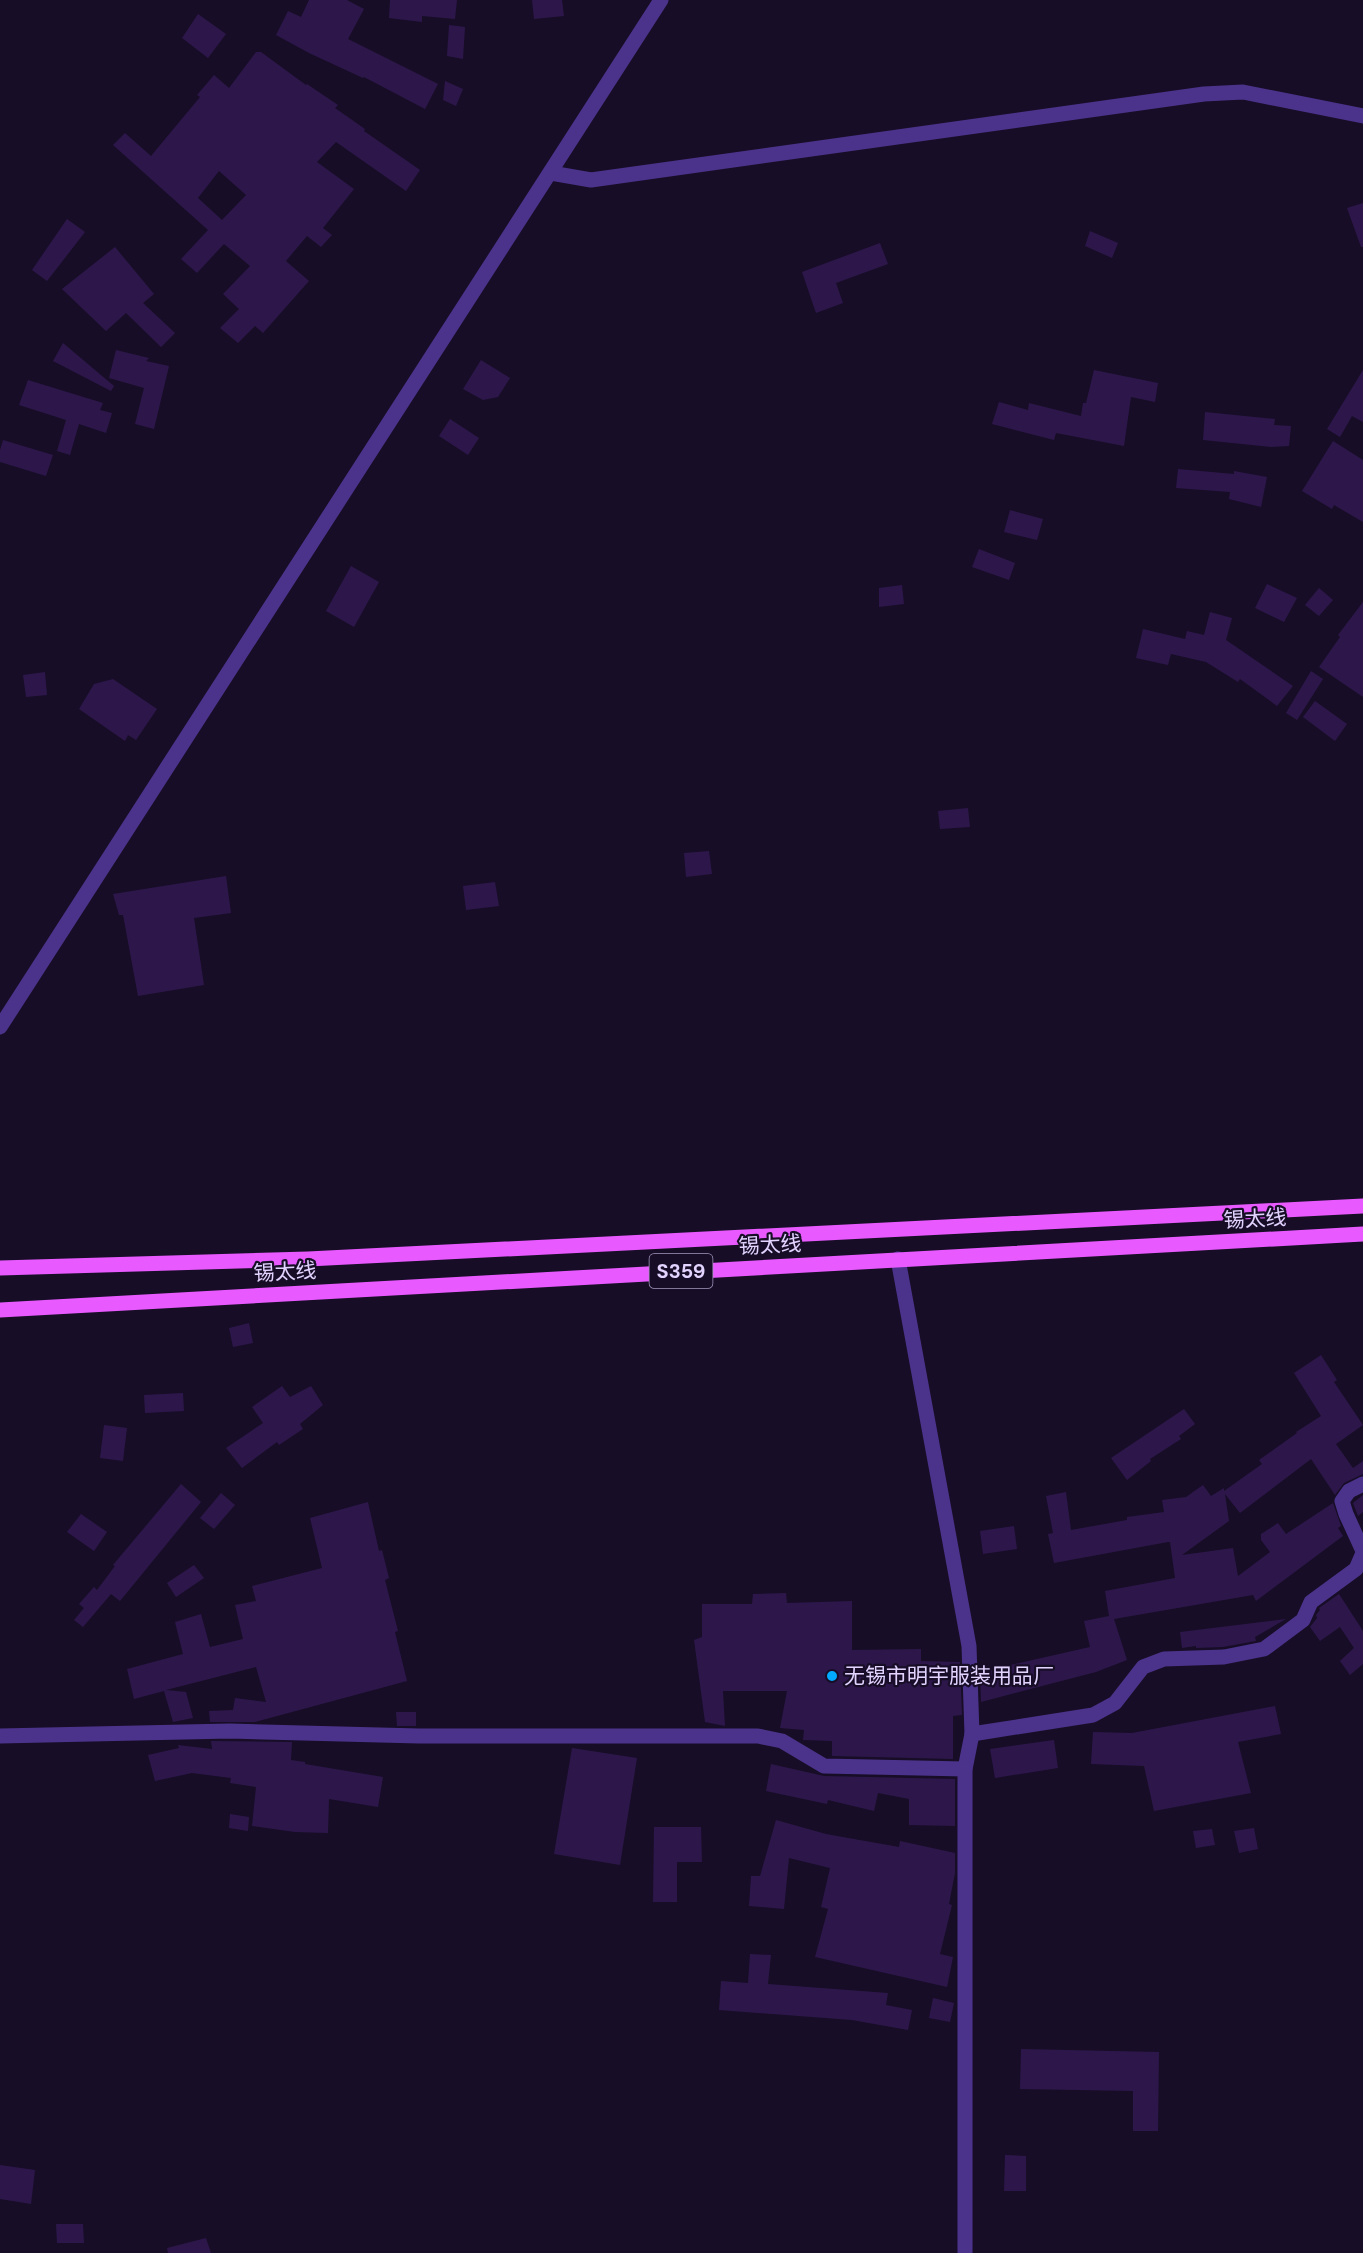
<svg xmlns="http://www.w3.org/2000/svg" width="1363" height="2253" viewBox="0 0 1363 2253" font-family="'DM Sans','Noto Sans SC',sans-serif">
<rect width="100%" height="100%" fill="#170d27"/>
<g fill="#2d174a" fill-rule="evenodd">
<path d="M 309,0 L 347,0 L 364,9 L 348,39 L 438,84 L 425,109 L 364,77 L 363,78 L 309,53 L 276,35 L 288,11 L 301,17 Z"/>
<path d="M 390,0 L 457,0 L 455,19 L 422,16 L 422,22 L 389,18 Z"/>
<path d="M 532,0 L 562,0 L 564,16 L 534,19 Z"/>
<path d="M 198,14 L 226,34 L 208,58 L 182,38 Z"/>
<path d="M 449,25 L 465,27 L 463,59 L 447,56 Z"/>
<path d="M 256,52 L 261,52 L 306,85 L 307,84 L 338,105 L 335,108 L 365,129 L 364,131 L 420,170 L 406,191 L 336,142 L 317,162 L 354,189 L 323,228 L 332,235 L 321,247 L 307,236 L 286,261 L 309,281 L 263,333 L 255,326 L 238,343 L 220,328 L 239,309 L 223,294 L 250,266 L 224,244 L 197,273 L 181,259 L 208,230 L 113,145 L 125,133 L 151,156 L 200,97 L 197,95 L 214,75 L 229,88 ZM 219,171 L 246,195 L 222,220 L 198,198 Z"/>
<path d="M 445,81 L 463,89 L 456,106 L 443,100 Z"/>
<path d="M 1363,203 L 1363,247 L 1361,247 L 1347,208 Z"/>
<path d="M 67,219 L 85,232 L 47,281 L 32,270 Z"/>
<path d="M 1090,231 L 1118,243 L 1112,258 L 1085,246 Z"/>
<path d="M 880,243 L 888,264 L 836,283 L 843,303 L 816,313 L 802,272 Z"/>
<path d="M 115,247 L 154,294 L 143,303 L 175,333 L 161,347 L 126,313 L 106,331 L 62,289 Z"/>
<path d="M 63,343 L 114,386 L 111,391 L 53,361 Z"/>
<path d="M 116,350 L 149,358 L 146,361 L 169,366 L 154,429 L 135,424 L 144,388 L 109,378 Z"/>
<path d="M 481,360 L 510,378 L 498,397 L 483,400 L 463,389 Z"/>
<path d="M 1094,370 L 1158,383 L 1155,402 L 1131,397 L 1124,446 L 1056,433 L 1054,440 L 992,424 L 999,402 L 1028,410 L 1029,403 L 1081,416 L 1083,403 L 1086,403 Z"/>
<path d="M 1363,370 L 1363,422 L 1352,416 L 1340,437 L 1327,429 Z"/>
<path d="M 28,380 L 103,403 L 100,410 L 112,413 L 106,433 L 79,424 L 70,455 L 57,451 L 66,420 L 19,405 Z"/>
<path d="M 1205,412 L 1275,419 L 1274,425 L 1291,426 L 1289,446 L 1271,447 L 1203,440 Z"/>
<path d="M 450,419 L 479,438 L 468,455 L 439,436 Z"/>
<path d="M 3,440 L 53,455 L 46,476 L 0,462 L 0,450 Z"/>
<path d="M 1333,441 L 1363,460 L 1363,522 L 1334,505 L 1332,509 L 1302,491 Z"/>
<path d="M 1178,469 L 1234,474 L 1234,471 L 1267,477 L 1261,507 L 1229,499 L 1230,492 L 1176,488 Z"/>
<path d="M 1010,510 L 1043,519 L 1037,540 L 1004,532 Z"/>
<path d="M 979,549 L 1015,563 L 1009,580 L 972,567 Z"/>
<path d="M 351,566 L 379,582 L 354,627 L 326,611 Z"/>
<path d="M 1267,584 L 1297,598 L 1284,622 L 1255,608 Z"/>
<path d="M 902,585 L 904,604 L 879,607 L 879,588 Z"/>
<path d="M 1319,588 L 1333,600 L 1319,616 L 1305,605 Z"/>
<path d="M 1363,602 L 1363,697 L 1319,667 L 1340,637 L 1338,635 Z"/>
<path d="M 1210,612 L 1232,618 L 1226,640 L 1293,686 L 1277,706 L 1240,679 L 1238,682 L 1206,662 L 1171,654 L 1168,665 L 1136,658 L 1143,629 L 1185,639 L 1187,631 L 1204,635 Z"/>
<path d="M 1311,671 L 1323,679 L 1297,720 L 1286,713 Z"/>
<path d="M 45,672 L 47,695 L 26,697 L 23,675 Z"/>
<path d="M 113,679 L 157,709 L 136,740 L 128,735 L 125,741 L 79,709 L 94,684 Z"/>
<path d="M 1315,701 L 1347,724 L 1335,741 L 1303,717 Z"/>
<path d="M 968,808 L 970,827 L 940,829 L 938,811 Z"/>
<path d="M 709,851 L 712,874 L 686,877 L 684,853 Z"/>
<path d="M 226,876 L 231,913 L 194,918 L 204,985 L 138,996 L 123,915 L 119,915 L 113,894 Z"/>
<path d="M 495,882 L 499,906 L 466,910 L 463,886 Z"/>
<path d="M 249,1323 L 253,1343 L 233,1347 L 229,1328 Z"/>
<path d="M 1321,1355 L 1337,1380 L 1334,1382 L 1363,1425 L 1336,1444 L 1353,1468 L 1363,1461 L 1363,1474 L 1344,1483 L 1335,1495 L 1311,1459 L 1240,1513 L 1225,1494 L 1229,1521 L 1182,1555 L 1233,1548 L 1238,1576 L 1270,1552 L 1261,1540 L 1261,1534 L 1278,1523 L 1286,1534 L 1333,1503 L 1341,1526 L 1338,1528 L 1343,1536 L 1256,1601 L 1253,1595 L 1114,1619 L 1127,1660 L 1096,1672 L 981,1702 L 980,1672 L 1090,1647 L 1084,1621 L 1109,1616 L 1105,1591 L 1175,1578 L 1170,1542 L 1168,1542 L 1054,1563 L 1048,1534 L 1053,1533 L 1046,1496 L 1066,1492 L 1071,1530 L 1127,1520 L 1127,1517 L 1164,1512 L 1162,1500 L 1186,1497 L 1203,1485 L 1211,1496 L 1224,1488 L 1224,1491 L 1262,1464 L 1259,1460 L 1297,1433 L 1296,1432 L 1321,1416 L 1294,1373 Z"/>
<path d="M 282,1386 L 290,1397 L 311,1386 L 323,1405 L 300,1424 L 303,1429 L 279,1445 L 277,1442 L 242,1468 L 226,1448 L 263,1423 L 252,1407 Z"/>
<path d="M 183,1393 L 184,1411 L 145,1413 L 144,1395 Z"/>
<path d="M 1184,1409 L 1195,1424 L 1179,1436 L 1181,1439 L 1150,1459 L 1151,1461 L 1127,1480 L 1111,1458 Z"/>
<path d="M 104,1425 L 127,1428 L 123,1461 L 100,1458 Z"/>
<path d="M 181,1484 L 201,1502 L 120,1601 L 111,1594 L 83,1627 L 74,1620 L 84,1608 L 79,1604 L 94,1587 L 97,1590 L 115,1566 L 113,1565 Z"/>
<path d="M 221,1493 L 235,1505 L 214,1529 L 200,1518 Z"/>
<path d="M 1363,1495 L 1363,1512 L 1358,1516 L 1353,1503 Z"/>
<path d="M 368,1502 L 379,1551 L 382,1550 L 389,1578 L 385,1580 L 398,1631 L 395,1632 L 407,1681 L 255,1722 L 210,1722 L 209,1711 L 233,1710 L 235,1698 L 266,1702 L 256,1667 L 166,1690 L 186,1692 L 193,1718 L 173,1722 L 164,1691 L 134,1699 L 127,1669 L 183,1654 L 175,1622 L 201,1614 L 210,1647 L 243,1639 L 235,1605 L 256,1601 L 252,1586 L 322,1568 L 310,1518 Z"/>
<path d="M 81,1514 L 107,1532 L 94,1551 L 67,1532 Z"/>
<path d="M 1014,1526 L 1017,1549 L 983,1554 L 980,1531 Z"/>
<path d="M 194,1565 L 204,1578 L 176,1597 L 167,1583 Z"/>
<path d="M 786,1593 L 787,1603 L 852,1601 L 852,1650 L 921,1649 L 921,1661 L 960,1662 L 962,1715 L 953,1716 L 953,1759 L 832,1756 L 832,1741 L 803,1740 L 804,1730 L 780,1728 L 787,1691 L 723,1691 L 725,1726 L 705,1722 L 694,1640 L 702,1637 L 702,1604 L 752,1604 L 753,1594 Z"/>
<path d="M 1339,1594 L 1363,1631 L 1363,1664 L 1350,1675 L 1340,1661 L 1354,1648 L 1340,1627 L 1320,1641 L 1310,1627 L 1317,1618 L 1316,1615 L 1320,1610 L 1319,1608 Z"/>
<path d="M 1286,1619 L 1255,1637 L 1256,1641 L 1223,1647 L 1196,1648 L 1196,1646 L 1182,1648 L 1180,1632 Z"/>
<path d="M 1275,1706 L 1281,1734 L 1238,1742 L 1251,1793 L 1154,1811 L 1144,1766 L 1091,1764 L 1093,1732 L 1132,1733 Z"/>
<path d="M 396,1712 L 416,1712 L 416,1726 L 397,1726 Z"/>
<path d="M 1054,1740 L 1058,1768 L 995,1778 L 990,1749 Z"/>
<path d="M 211,1741 L 292,1742 L 291,1760 L 305,1762 L 305,1764 L 383,1777 L 378,1807 L 329,1799 L 328,1833 L 295,1832 L 252,1826 L 256,1787 L 230,1783 L 231,1778 L 192,1773 L 155,1781 L 148,1755 L 179,1748 L 178,1745 L 212,1749 Z"/>
<path d="M 572,1748 L 637,1758 L 620,1865 L 554,1854 Z"/>
<path d="M 771,1764 L 824,1776 L 955,1779 L 955,1826 L 909,1825 L 909,1799 L 878,1793 L 874,1811 L 828,1800 L 827,1804 L 766,1791 Z"/>
<path d="M 230,1814 L 249,1817 L 248,1831 L 229,1828 Z"/>
<path d="M 776,1820 L 826,1834 L 899,1847 L 900,1841 L 955,1853 L 955,1873 L 949,1904 L 952,1905 L 940,1954 L 953,1957 L 947,1987 L 815,1957 L 828,1909 L 821,1907 L 830,1868 L 789,1858 L 784,1909 L 749,1906 L 751,1876 L 760,1876 Z"/>
<path d="M 654,1827 L 701,1827 L 702,1862 L 677,1862 L 677,1902 L 653,1902 Z"/>
<path d="M 1254,1828 L 1258,1849 L 1239,1853 L 1234,1831 Z"/>
<path d="M 1212,1829 L 1215,1845 L 1196,1848 L 1193,1831 Z"/>
<path d="M 750,1954 L 771,1955 L 768,1984 L 888,1993 L 886,2005 L 912,2010 L 908,2030 L 852,2020 L 719,2010 L 721,1981 L 748,1983 Z"/>
<path d="M 933,1998 L 954,2003 L 950,2022 L 929,2018 Z"/>
<path d="M 1021,2049 L 1159,2052 L 1158,2131 L 1133,2131 L 1133,2091 L 1020,2089 Z"/>
<path d="M 1005,2155 L 1026,2156 L 1026,2191 L 1004,2191 Z"/>
<path d="M 0,2165 L 35,2170 L 31,2204 L 0,2199 Z"/>
<path d="M 56,2224 L 83,2224 L 84,2243 L 57,2243 Z"/>
<path d="M 206,2238 L 211,2253 L 168,2253 L 167,2248 Z"/>
</g>
<g fill="none" stroke-linecap="round" stroke-linejoin="round">
<g stroke="#4b338b" stroke-width="15">
<path d="M 551,173 L 591,180 L 1204,94 L 1243,92 L 1363,116"/>
<path d="M 0,1027 L 661,0"/>
<path d="M 898,1259 L 969,1646 L 972,1734 L 965,1769 L 965,2253"/>
<path d="M 1363,1484 L 1349,1491 L 1342,1501 L 1346,1514 L 1363,1551"/>
<path d="M 972,1734 L 1093,1715 L 1115,1703 L 1143,1667 L 1164,1659 L 1224,1657 L 1264,1649 L 1303,1620 L 1311,1602 L 1356,1569 L 1363,1553"/>
<path d="M 0,1736 L 230,1731 L 419,1736 L 758,1736 L 782,1741 L 824,1766 L 965,1769"/>
</g>
<g stroke="#e85aff" stroke-width="15">
<path d="M 0,1268 L 308,1259 L 1363,1206"/>
<path d="M 0,1310 L 1363,1234"/>
</g>
</g>
<circle fill="#00aafe" stroke="#170d27" stroke-width="2" cx="832" cy="1676" r="6"/>
<g text-anchor="middle" stroke-width="4.5" stroke-linejoin="round" paint-order="stroke">
<rect fill="#170d27" stroke="#a598be" stroke-width="1.5" x="649.5" y="1254" width="63" height="34" rx="4.5"/>
<g font-size="20" font-weight="bold" fill="#e2d3ff">
<text x="681" y="1278">S359</text>
</g>
<g font-size="21" fill="#e2d3ff" stroke="#170d27">
<text transform="translate(1255 1219) rotate(-3)" y="7">锡太线</text>
<text transform="translate(770 1245) rotate(-3)" y="7">锡太线</text>
<text transform="translate(285 1272) rotate(-3)" y="7">锡太线</text>
</g>
<g font-size="21" fill="#e2d3ff" stroke="#170d27" text-anchor="start">
<text x="844" y="1683">无锡市明宇服装用品厂</text>
</g>
</g>
</svg>
